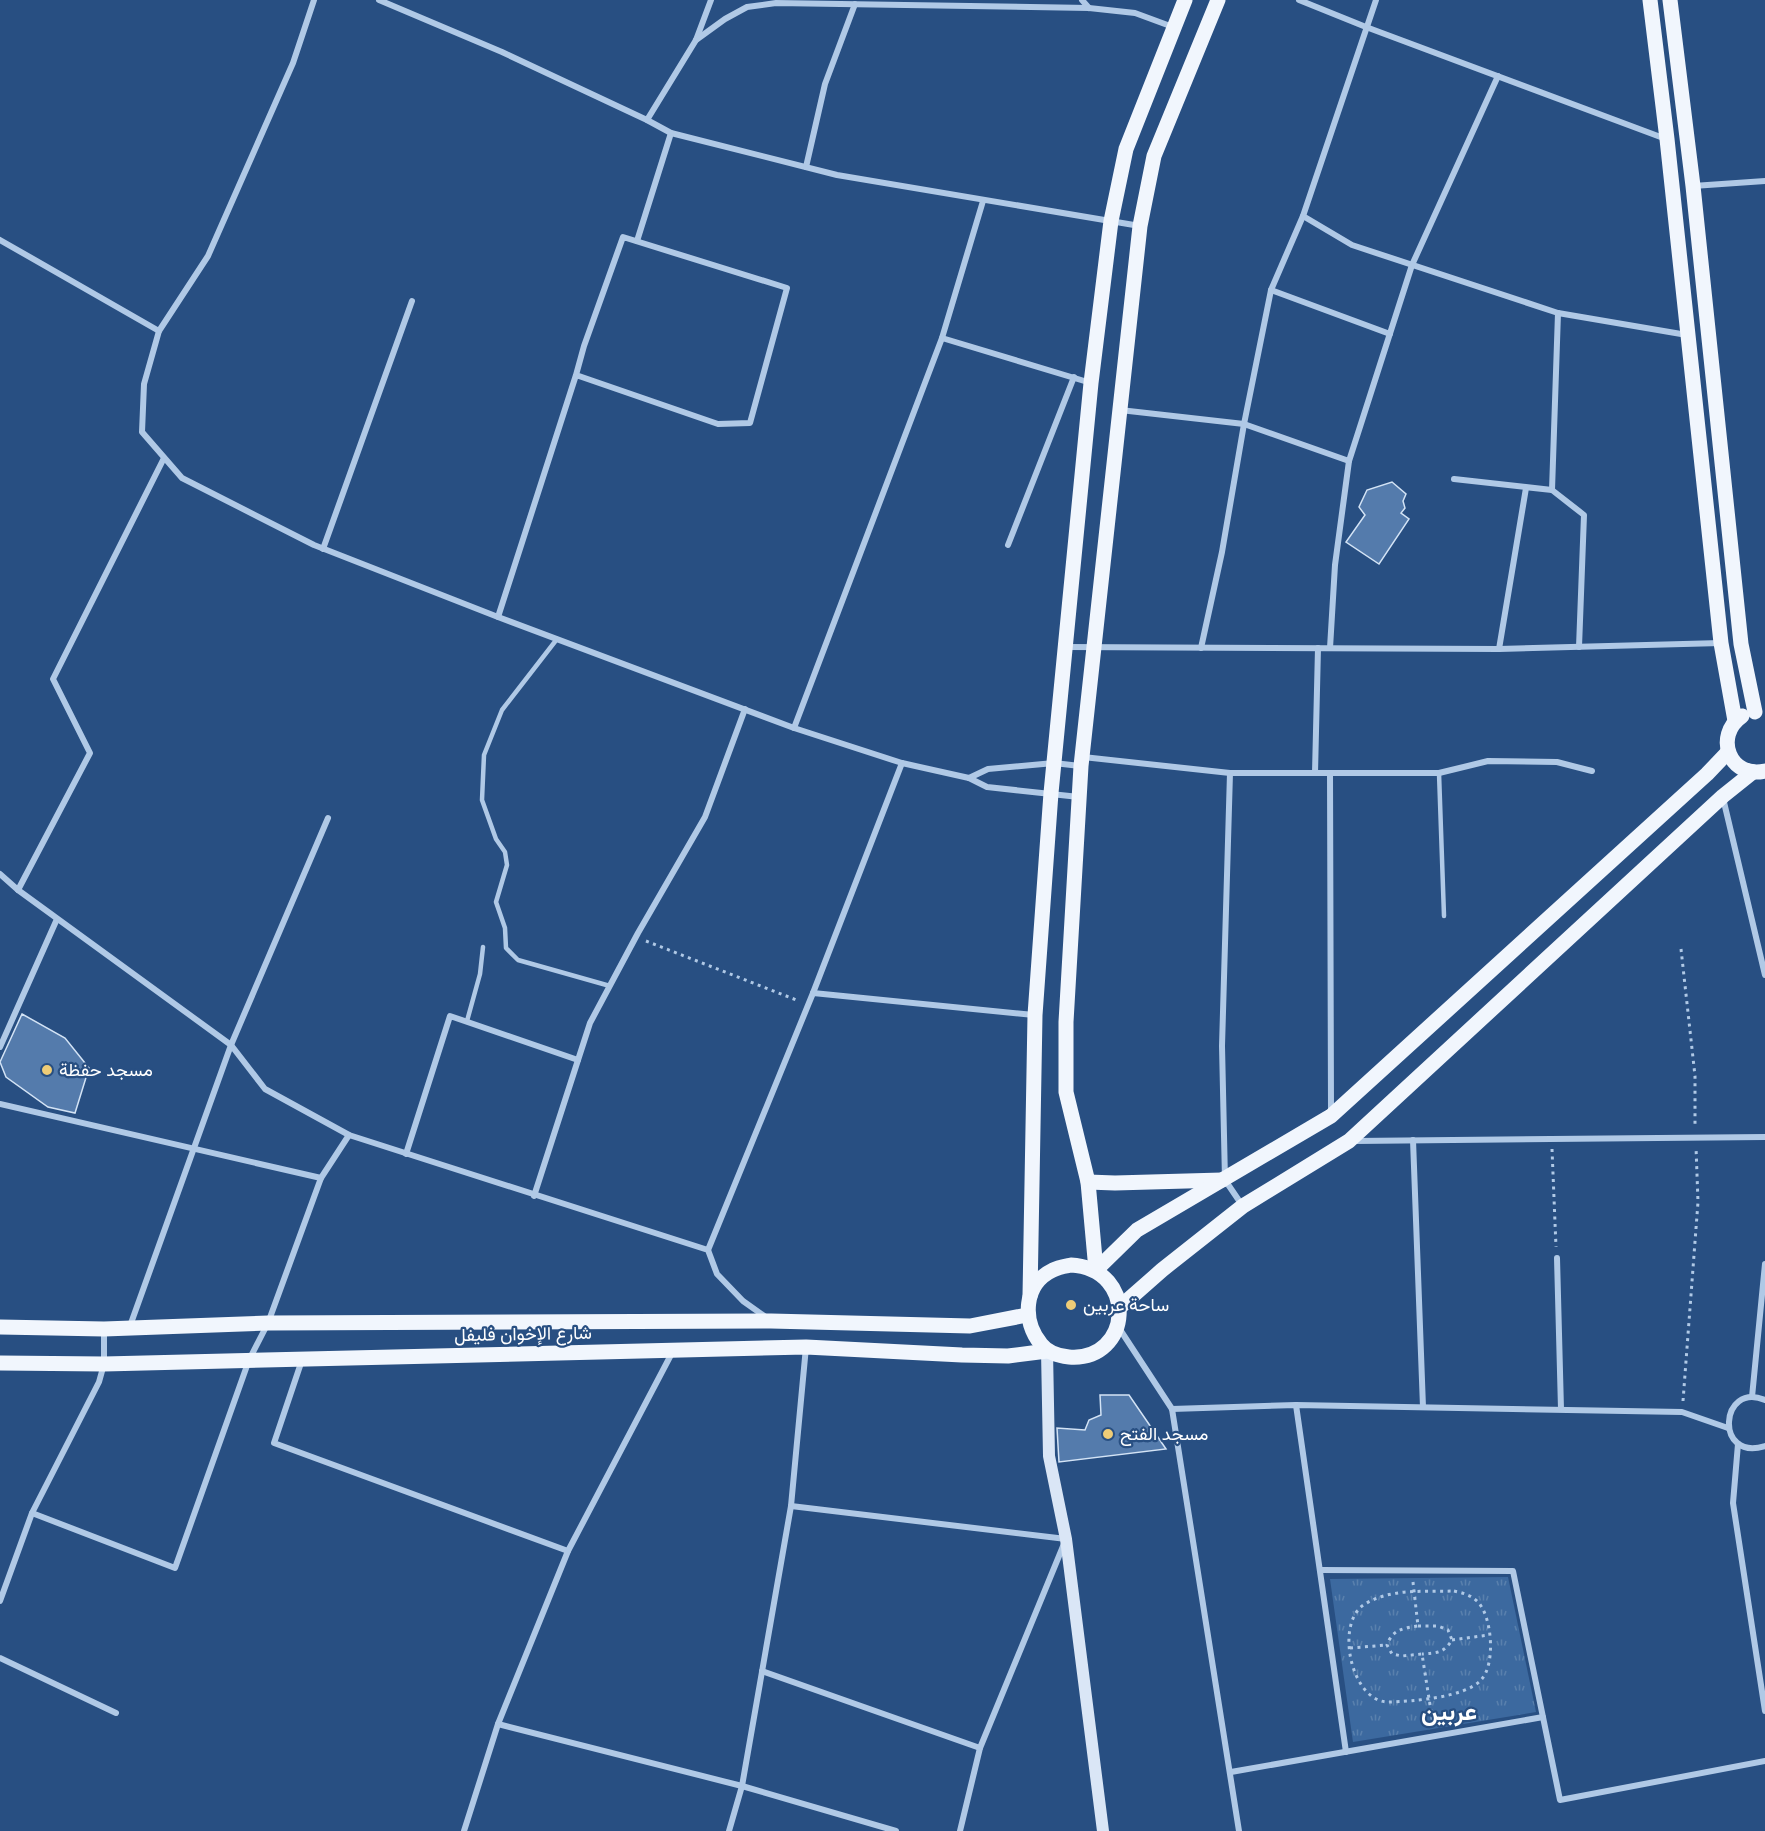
<svg xmlns="http://www.w3.org/2000/svg" width="1765" height="1831" viewBox="0 0 1765 1831" font-family="'Open Sans',Vazirmatn,sans-serif">
<defs>
<pattern id="park-tufts" width="24" height="20" patternUnits="userSpaceOnUse" patternTransform="scale(1.5)"><rect width="24" height="20" fill="#3c699f"/><path d="M3 7l-1-3M5 7V3M7 7l1-3M15 17l-1-3M17 17v-4M19 17l1-3" fill="none" stroke="#5980ad"/></pattern>
</defs>
<rect width="100%" height="100%" fill="#284f82"/>
<path fill="url(#park-tufts)" d="M 1508,1577 L 1536,1712 L 1353,1742 L 1330,1579 Z"/>
<g fill="#547bac" stroke="#d3e3f5" stroke-width="1.5">
<path d="M 1392,482 L 1406,494 L 1403,501 L 1405,508 L 1401,513 L 1409,519 L 1379,564 L 1346,542 L 1365,515 L 1359,507 L 1367,490 Z"/>
<path d="M 22,1014 L 65,1038 L 89,1068 L 75,1113 L 48,1107 L 6,1077 L 0,1062 Z"/>
<path d="M 1100,1395 L 1129,1395 L 1166,1449 L 1059,1462 L 1057,1428 L 1085,1430 L 1089,1420 L 1101,1415 Z"/>
</g>
<g fill="none" stroke-linecap="round" stroke-linejoin="round">
<g stroke="#b0c9e6" stroke-width="3" stroke-dasharray="3 4.5" stroke-linecap="butt">
<path d="M 646,941 L 799,1001"/>
<path d="M 1681,949 L 1695,1076 L 1695,1125"/>
<path d="M 1552,1149 L 1556,1247"/>
<path d="M 1683,1401 L 1698,1202 L 1696,1147"/>
<path d="M 1413,1582 L 1418,1626 C 1403,1628 1392,1630 1387,1645 L 1392,1654 L 1402,1656 L 1422,1654 L 1433,1724"/>
<path d="M 1454,1591 C 1463,1593 1471,1595 1478,1602 C 1492,1617 1496,1664 1481,1680 C 1464,1698 1413,1701 1389,1702 C 1351,1703 1334,1622 1365,1604 C 1391,1588 1424,1592 1454,1591 Z"/>
<path d="M 1418,1626 L 1438,1626 L 1448,1630 L 1452,1640 C 1444,1653 1437,1653 1422,1654"/>
<path d="M 1452,1640 L 1489,1635"/>
<path d="M 1350,1648 L 1387,1645"/>
</g>
<g stroke="#b0c9e6" stroke-width="4.5">
<path d="M 557,639 L 502,710 L 484,755 L 482,800 L 496,839 L 505,852 L 507,865 L 496,902 L 505,928 L 506,948 L 518,960 L 610,986"/>
<path d="M 1439,773 L 1444,916"/>
<path d="M 467,1021 L 480,974 L 483,947"/>
</g>
<g stroke="#b0c9e6" stroke-width="6">
<path d="M 314,0 L 293,63 L 208,256 L 159,331 L 144,384 L 142,432 L 182,478 L 314,545 L 498,617 L 794,728 L 902,763 L 969,778 L 987,787 L 1079,797"/>
<path d="M 379,0 L 502,52 L 647,120 L 671,133 L 837,175 L 1140,226"/>
<path d="M 1082,0 L 1089,8"/>
<path d="M 1299,0 L 1366,27 L 1666,139"/>
<path d="M 696,40 L 725,19 L 747,7 L 776,3 L 1089,8 L 1135,13 L 1173,27"/>
<path d="M 647,120 L 696,40 L 711,0"/>
<path d="M 806,167 L 825,84 L 855,4"/>
<path d="M 1693,186 L 1765,181"/>
<path d="M 1303,216 L 1352,245 L 1558,313 L 1687,335"/>
<path d="M 0,240 L 159,331"/>
<path d="M 637,241 L 671,133"/>
<path d="M 1271,290 L 1390,334"/>
<path d="M 1558,313 L 1552,490 L 1584,515 L 1579,647"/>
<path d="M 942,338 L 1091,383"/>
<path d="M 1120,410 L 1244,424 L 1349,461 L 1412,265 L 1498,76"/>
<path d="M 1454,479 L 1552,490"/>
<path d="M 1008,545 L 1074,377"/>
<path d="M 323,549 L 412,301"/>
<path d="M 498,617 L 576,375 L 584,346 L 623,237 L 787,288 L 750,423 L 718,424 L 576,375"/>
<path d="M 1066,647 L 1499,649 L 1721,643"/>
<path d="M 1201,648 L 1222,552 L 1244,424 L 1271,290 L 1303,216 L 1376,0"/>
<path d="M 1330,648 L 1335,565 L 1349,461"/>
<path d="M 1499,649 L 1526,488"/>
<path d="M 794,728 L 942,338 L 983,201"/>
<path d="M 1083,757 L 1230,773 L 1439,773 L 1488,761 L 1557,762 L 1592,771"/>
<path d="M 1230,773 L 1222,1046 L 1225,1180 L 1242,1205"/>
<path d="M 1315,773 L 1318,648"/>
<path d="M 1330,773 L 1331,1111"/>
<path d="M 969,778 L 988,769 L 1054,763 L 1080,766"/>
<path d="M 1723,798 L 1765,975"/>
<path d="M 0,874 L 18,890 L 231,1045 L 265,1089 L 349,1135 L 708,1250 L 717,1274 L 743,1301 L 767,1318"/>
<path d="M 18,890 L 90,753 L 53,679 L 164,458"/>
<path d="M 813,993 L 1034,1015"/>
<path d="M 0,1047 L 57,919"/>
<path d="M 0,1104 L 321,1178"/>
<path d="M 1413,1140 L 1423,1407"/>
<path d="M 1355,1141 L 1765,1137"/>
<path d="M 406,1154 L 450,1016 L 578,1060"/>
<path d="M 534,1196 L 590,1023 L 638,933 L 705,817 L 745,709"/>
<path d="M 708,1250 L 813,993 L 902,763"/>
<path d="M 1557,1258 L 1561,1409"/>
<path d="M 130,1326 L 231,1045 L 328,818"/>
<path d="M 1119,1328 L 1172,1409 L 1296,1405 L 1682,1412 L 1728,1428"/>
<path d="M 302,1360 L 274,1443 L 568,1551"/>
<path d="M 1752,1397 L 1765,1264"/>
<path d="M 1765,1400 C 1720,1381 1714,1462 1765,1446"/>
<path d="M 1296,1405 L 1346,1752"/>
<path d="M 1172,1409 L 1239,1831"/>
<path d="M 1738,1444 L 1733,1503 L 1765,1711"/>
<path d="M 791,1506 L 1066,1539 L 980,1748 L 960,1831"/>
<path d="M 32,1513 L 175,1568 L 249,1360 L 268,1323 L 321,1178 L 349,1135"/>
<path d="M 1321,1570 L 1513,1571 L 1560,1800 L 1765,1761"/>
<path d="M 0,1601 L 32,1513 L 99,1382 L 104,1364 L 104,1330"/>
<path d="M 0,1658 L 116,1713"/>
<path d="M 762,1671 L 980,1748"/>
<path d="M 498,1724 L 742,1786 L 896,1831"/>
<path d="M 1231,1772 L 1543,1717"/>
<path d="M 464,1831 L 498,1724 L 568,1551 L 673,1351"/>
<path d="M 729,1831 L 742,1786 L 791,1506 L 806,1347"/>
</g>
<path stroke="#dae6f6" stroke-width="12" d="M 1047,1351 L 1049,1456 L 1066,1539 L 1103,1831"/>
<g stroke="#f1f6fd" stroke-width="15">
<path d="M 1650,0 L 1667,139 L 1721,643 L 1735,721"/>
<path d="M 1670,0 L 1693,186 L 1741,644 L 1755,712"/>
<path d="M 1742,716 C 1713,736 1730,779 1765,771"/>
<path d="M 1088,1182 L 1115,1183 L 1222,1180"/>
<path d="M 1071,1265 C 1139,1269 1132,1362 1069,1357 C 1058,1356 1048,1353 1041,1344 C 1022,1321 1023,1284 1053,1270 C 1058,1267 1066,1266 1071,1265 Z"/>
<path d="M 1096,1270 L 1088,1182 L 1066,1092 L 1066,1022 L 1081,766 L 1140,226 L 1154,156 L 1218,0"/>
<path d="M 1096,1270 L 1137,1230 L 1331,1116 L 1707,774 L 1728,752"/>
<path d="M 1030,1296 L 1035,1015 L 1051,793 L 1091,383 L 1111,221 L 1126,149 L 1185,0"/>
<path d="M 1120,1307 L 1162,1270 L 1243,1206 L 1349,1141 L 1723,796 L 1753,772"/>
<path d="M 0,1327 L 104,1329 L 268,1323 L 771,1321 L 970,1326 L 1027,1315"/>
<path d="M 0,1363 L 104,1364 L 806,1347 L 962,1355 L 1008,1356 L 1047,1351"/>
</g>
</g>
<g fill="#ec7" stroke="#284f82" stroke-width="2">
<circle cx="47" cy="1070" r="6"/>
<circle cx="1071" cy="1305" r="6"/>
<circle cx="1108" cy="1434" r="6"/>
</g>
<g text-anchor="middle" stroke-width="4.5" stroke-linejoin="round" paint-order="stroke">
<g font-size="18" fill="#fff" stroke="#284f82" text-anchor="start">
<text x="59" y="1076">مسجد حفظة</text>
<text x="1083" y="1311">ساحة عربين</text>
<text x="1120" y="1440">مسجد الفتح</text>
</g>
<g font-size="18" fill="#fff" stroke="#284f82">
<text transform="translate(523 1334) rotate(-1)" y="6">شارع الإخوان فليفل</text>
</g>
<g font-size="24" font-weight="bold" fill="#fff" stroke="#284f82">
<text x="1449" y="1720">عربين</text>
</g>
</g>
</svg>
